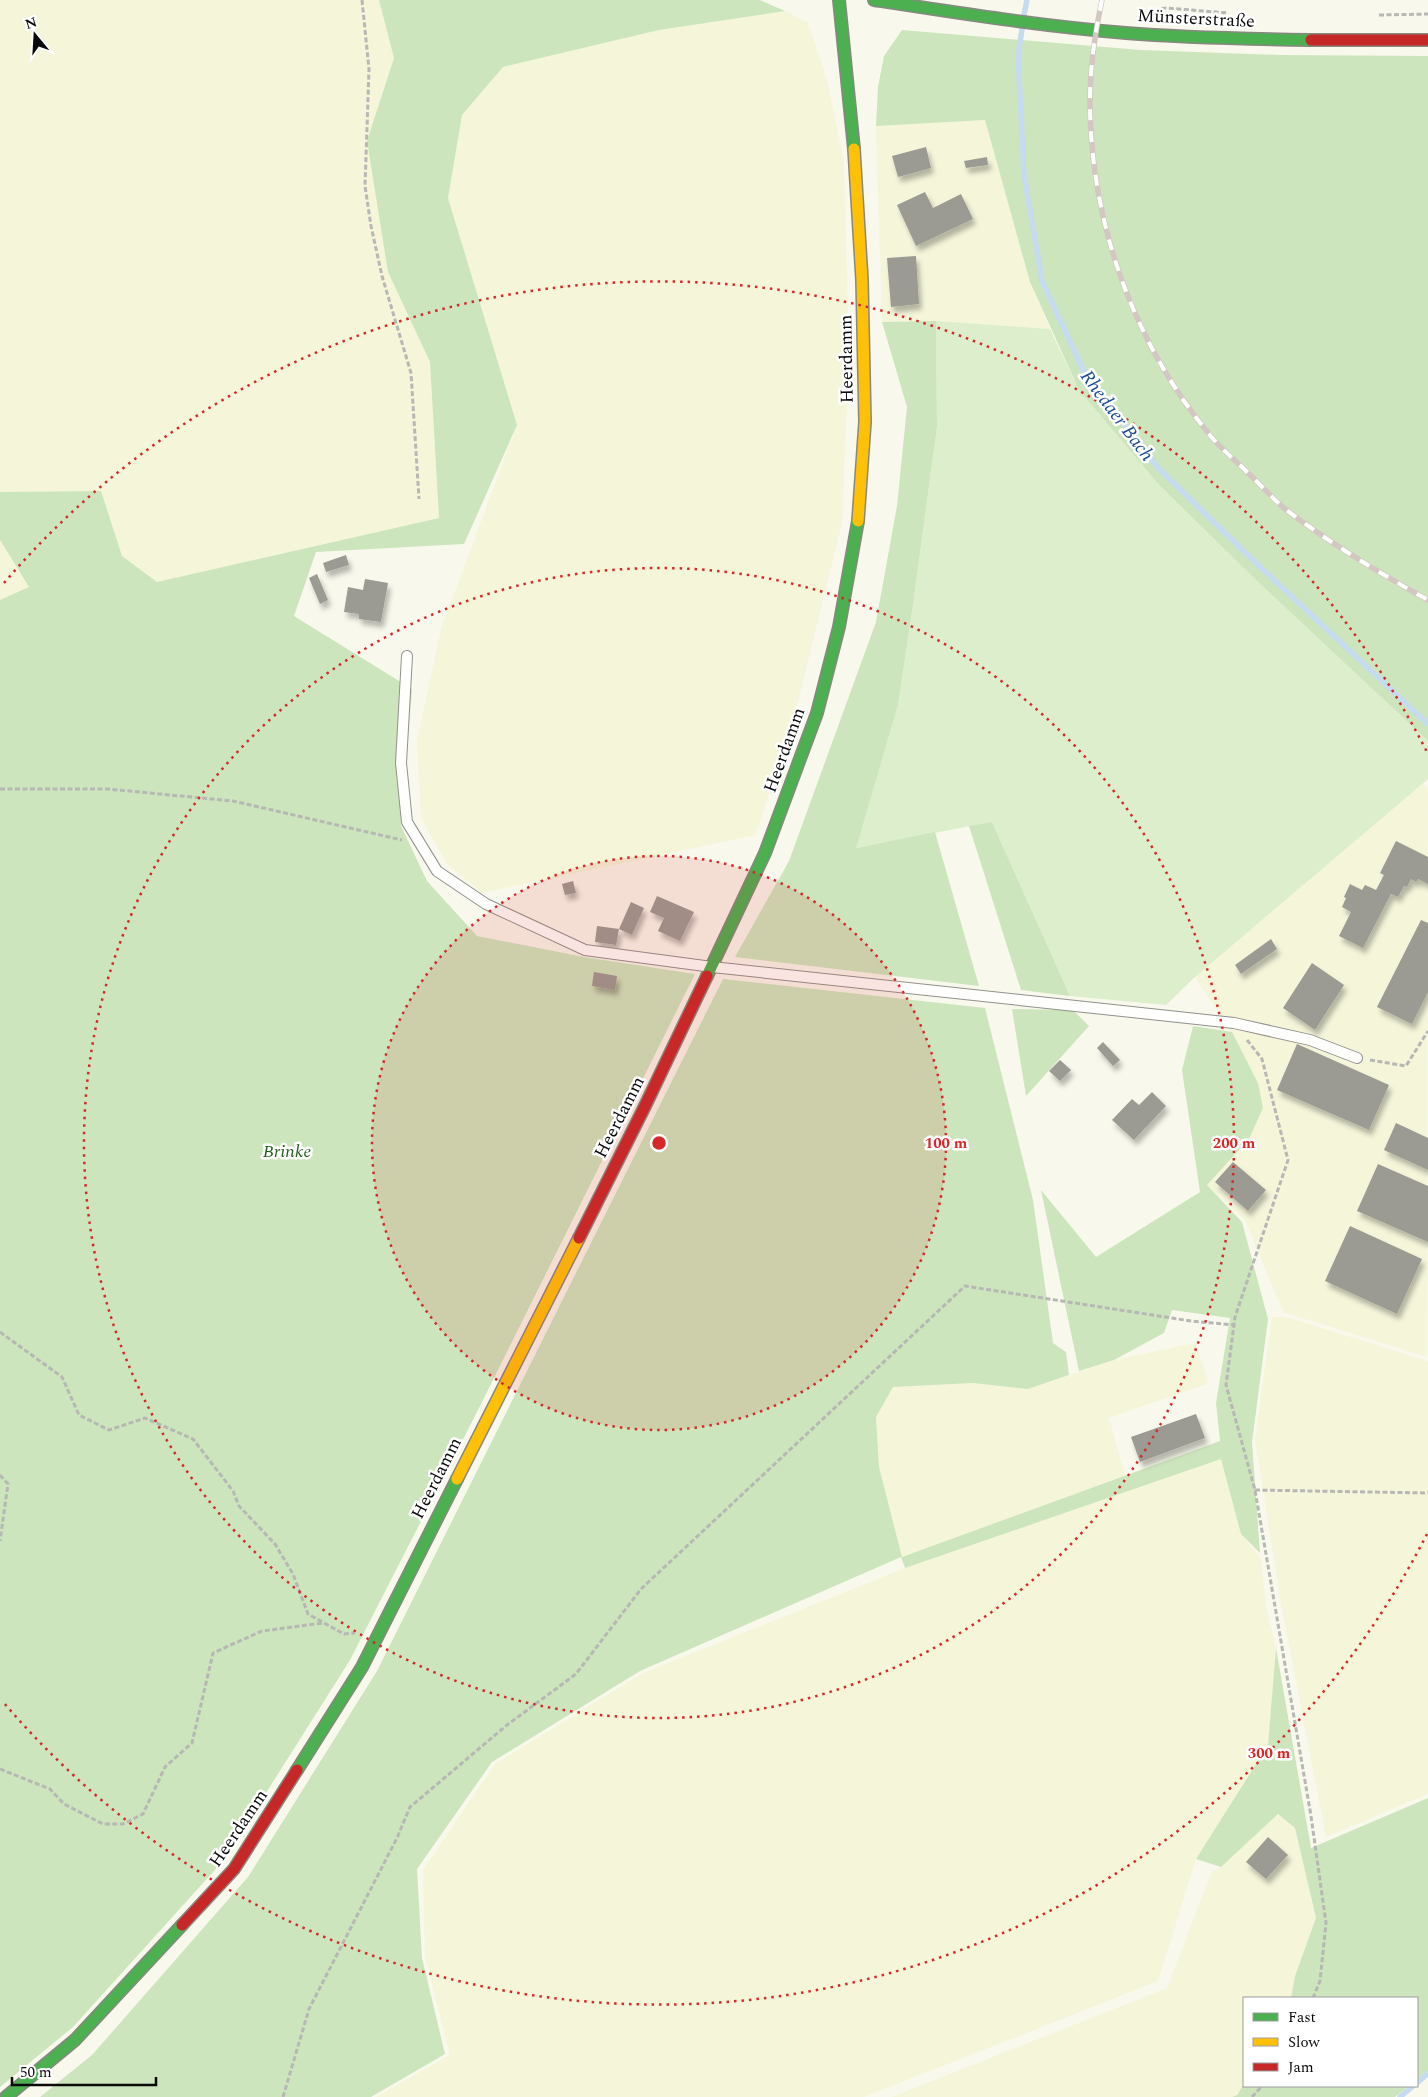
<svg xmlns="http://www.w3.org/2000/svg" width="1428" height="2097" viewBox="0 0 1428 2097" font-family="Spectral,serif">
<defs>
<filter id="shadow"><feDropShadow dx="3" dy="5.5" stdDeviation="2.5" flood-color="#0004"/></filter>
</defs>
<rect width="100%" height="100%" fill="#f9f8ec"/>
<g fill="#f4f5d9">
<path d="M 0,0 L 379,0 L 394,58 L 367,141 L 388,272 L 430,362 L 439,518 L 157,582 L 122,556 L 101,491 L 0,492 Z"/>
<path d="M 785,11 L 808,23 L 827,79 L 844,162 L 849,353 L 842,523 L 799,698 L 756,835 L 482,893 L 447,864 L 421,818 L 417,741 L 441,629 L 517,425 L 448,198 L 462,115 L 503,67 L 659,30 Z"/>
<path d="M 985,120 L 1030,282 L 1050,329 L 936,321 L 882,322 L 876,126 Z"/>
<path d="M 0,540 L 29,588 L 0,600 Z"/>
<path d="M 1423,783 L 1428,789 L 1427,1357 L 1283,1312 L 1245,1220 L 1207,1185 L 1249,1139 L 1258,1083 L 1232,1033 L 1195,977 Z"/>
<path d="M 1272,1317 L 1286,1317 L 1428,1361 L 1428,1794 L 1326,1837 L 1281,1604 L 1255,1439 Z"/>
<path d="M 1195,1343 L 1209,1383 L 1109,1418 L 1125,1476 L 902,1557 L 879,1467 L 876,1417 L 893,1387 L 973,1383 L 1028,1389 L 1114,1360 Z"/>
<path d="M 1221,1459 L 1241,1534 L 1261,1559 L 1266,1606 L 1276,1648 L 1268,1745 L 1196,1859 L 1158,1981 L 864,2097 L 376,2097 L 450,2055 L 425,1956 L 423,1870 L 495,1764 L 643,1673 L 905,1568 Z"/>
<path d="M 1278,1814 L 1295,1828 L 1316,1918 L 1295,1976 L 1291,1998 L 1244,1998 L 1244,2084 L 1236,2095 L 1232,2097 L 892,2097 L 1167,1988 L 1211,1873 L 1221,1867 Z"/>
</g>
<path fill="#ddeecd" d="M 936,321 L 1050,329 L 1079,390 L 1158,484 L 1258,582 L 1428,741 L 1428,779 L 1195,977 L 1166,1005 L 1070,996 L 992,822 L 855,848 L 898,705 L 913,605 L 937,427 Z"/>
<g fill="#cce5bc">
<path d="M 379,0 L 760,0 L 785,11 L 659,30 L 503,67 L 462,115 L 448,198 L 517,425 L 464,544 L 316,552 L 294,616 L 412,689 L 401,826 L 427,881 L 477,936 L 584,957 L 695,974 L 479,1408 L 350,1660 L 223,1861 L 73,2027 L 0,2087 L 0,600 L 29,587 L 0,540 L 0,492 L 101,491 L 122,556 L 157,582 L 439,518 L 430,362 L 388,272 L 367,141 L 394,58 Z"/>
<path d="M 902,30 L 1140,50 L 1282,55 L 1428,56 L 1428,741 L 1258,582 L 1158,484 L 1079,390 L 1030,282 L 985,120 L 876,126 L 878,87 L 884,56 Z"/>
<path d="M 936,321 L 937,427 L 913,605 L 898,705 L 856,848 L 935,832 L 979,986 L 735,957 L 789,861 L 876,622 L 897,506 L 907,407 L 882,322 Z"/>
<path d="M 992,822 L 1070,996 L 1021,990 L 969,826 Z"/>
<path d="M 723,979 L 985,1008 L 1033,1200 L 1053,1343 L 1066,1352 L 1069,1375 L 1028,1389 L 973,1383 L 893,1387 L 876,1417 L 879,1467 L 902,1557 L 1220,1441 L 1216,1403 L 1230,1318 L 1172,1310 L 1164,1333 L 1114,1360 L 1079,1371 L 1041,1190 L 1096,1257 L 1200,1192 L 1182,1070 L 1193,1026 L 1232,1032 L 1258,1083 L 1263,1108 L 1249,1139 L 1207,1185 L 1242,1222 L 1268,1319 L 1252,1442 L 1260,1553 L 1241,1534 L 1221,1459 L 905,1568 L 901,1557 L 640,1671 L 492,1762 L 417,1869 L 422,1958 L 445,2054 L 371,2097 L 40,2097 L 92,2055 L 248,1877 L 377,1671 Z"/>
<path d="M 1012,1009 L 1073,1010 L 1089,1026 L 1026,1096 Z"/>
<path d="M 1276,1648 L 1311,1848 L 1428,1798 L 1428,2070 L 1417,2079 L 1417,1998 L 1291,1998 L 1295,1976 L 1316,1918 L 1295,1828 L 1278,1814 L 1221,1867 L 1196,1859 L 1268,1745 Z"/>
<path d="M 1244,2084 L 1244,2086 L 1409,2086 L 1395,2097 L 1232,2097 L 1237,2095 Z"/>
</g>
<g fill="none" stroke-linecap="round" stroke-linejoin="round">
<g stroke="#c5dbf0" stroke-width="5.5">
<path d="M 1024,15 L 1027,0"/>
<path d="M 1022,29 L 1018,56 L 1024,175 L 1042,281 L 1085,374 L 1159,469 L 1258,565 L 1428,724"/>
<path d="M 1417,2083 L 1428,2073"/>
<path d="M 1400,2097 L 1413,2086"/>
</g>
</g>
<g fill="#9b9a93" filter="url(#shadow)">
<path d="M 926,147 L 931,168 L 898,177 L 892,156 Z"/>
<path d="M 987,157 L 988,165 L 966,168 L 964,161 Z"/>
<path d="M 925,192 L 933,208 L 961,194 L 973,219 L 916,246 L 897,205 Z"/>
<path d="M 916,256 L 919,304 L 891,307 L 887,258 Z"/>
<path d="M 346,555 L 349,565 L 326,572 L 323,563 Z"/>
<path d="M 317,574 L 328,600 L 320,604 L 309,578 Z"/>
<path d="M 365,579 L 388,583 L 381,622 L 359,619 L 359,614 L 344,612 L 348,587 L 363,590 Z"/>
<path d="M 1396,841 L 1428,857 L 1428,884 L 1418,879 L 1416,882 L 1411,879 L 1407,887 L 1404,886 L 1398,897 L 1391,894 L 1363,948 L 1339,936 L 1351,912 L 1342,907 L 1346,898 L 1344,897 L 1350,884 L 1362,890 L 1365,885 L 1376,890 L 1384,875 L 1380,873 Z"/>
<path d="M 573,881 L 576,893 L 565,895 L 562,884 Z"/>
<path d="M 657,896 L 694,912 L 680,941 L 658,931 L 664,918 L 650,912 Z"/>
<path d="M 631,902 L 644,908 L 632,935 L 619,929 L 616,945 L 595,942 L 597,926 L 619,929 Z"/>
<path d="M 1421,920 L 1428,923 L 1428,992 L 1412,1024 L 1377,1007 Z"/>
<path d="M 1271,939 L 1277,949 L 1241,974 L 1235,965 Z"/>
<path d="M 1312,963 L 1344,985 L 1315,1030 L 1283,1008 Z"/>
<path d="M 594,972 L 617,976 L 615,990 L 592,986 Z"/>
<path d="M 1103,1042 L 1120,1060 L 1113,1066 L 1097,1048 Z"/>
<path d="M 1297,1044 L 1389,1085 L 1369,1130 L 1277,1090 Z"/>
<path d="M 1060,1060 L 1071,1070 L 1060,1081 L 1049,1071 Z"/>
<path d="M 1152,1092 L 1166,1106 L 1134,1140 L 1112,1120 L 1132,1099 L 1139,1105 Z"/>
<path d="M 1396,1123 L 1428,1138 L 1428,1170 L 1384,1150 Z"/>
<path d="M 1233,1162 L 1266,1190 L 1248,1211 L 1215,1182 Z"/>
<path d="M 1378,1164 L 1428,1186 L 1428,1242 L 1357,1211 Z"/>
<path d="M 1350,1226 L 1422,1259 L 1397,1314 L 1325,1281 Z"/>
<path d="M 1196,1414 L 1205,1438 L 1140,1462 L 1131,1437 Z"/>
<path d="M 1268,1837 L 1288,1855 L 1266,1879 L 1246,1862 Z"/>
</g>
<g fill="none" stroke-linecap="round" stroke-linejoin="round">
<defs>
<path id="lane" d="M 407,656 L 401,763 L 407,822 L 437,871 L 486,904 L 585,950 L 712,967 L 1234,1023 L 1310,1040 L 1357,1058"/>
<g id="fast">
<path d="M 839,0 L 854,149"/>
<path d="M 874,0 C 958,13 1041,26 1126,33 C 1187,38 1249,39 1311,40"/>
<path d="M 707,976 L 765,853 L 817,713 L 839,627 L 858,521"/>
<path d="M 297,1770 L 362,1667 L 457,1479"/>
<path d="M 6,2097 L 75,2040 L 182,1925"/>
</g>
<g id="slow">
<path d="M 854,149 L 862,280 L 865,422 L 858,521"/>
<path d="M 457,1479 L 579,1238"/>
</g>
<g id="jam">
<path d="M 1311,40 L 1428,40"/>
<path d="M 579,1238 L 645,1106 L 707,976"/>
<path d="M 182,1925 L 234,1869 L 297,1770"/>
</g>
</defs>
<use href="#lane" stroke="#92918c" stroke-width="12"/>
<use href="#fast" stroke="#888882" stroke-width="14"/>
<use href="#slow" stroke="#888882" stroke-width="14"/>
<use href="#jam" stroke="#888882" stroke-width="14"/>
<g stroke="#b7b7b5" stroke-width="3" stroke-dasharray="5 2.5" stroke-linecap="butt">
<path d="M 362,0 L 369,69 L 365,186 L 371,226 L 382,276 L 411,373 L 419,499"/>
<path d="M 1154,10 L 1166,8 L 1228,13"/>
<path d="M 1379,15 L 1428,14"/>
<path d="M 0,789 L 108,789 L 233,801 L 402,840"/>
<path d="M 1247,1040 L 1262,1059 L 1288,1160 L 1235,1317 L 1226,1385 L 1255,1490 L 1311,1816 L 1326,1923 L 1320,1981 L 1313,1998"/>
<path d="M 1370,1060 L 1406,1066 L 1428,1031"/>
<path d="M 0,1332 L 62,1377 L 79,1415 L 109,1430 L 145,1418 L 193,1439 L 233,1491 L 239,1506 L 275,1544 L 293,1574 L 308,1614 L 344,1634 L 355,1633"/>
<path d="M 0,1475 L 8,1484 L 0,1541"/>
<path d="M 1255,1490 L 1428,1493"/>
<path d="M 0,1769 L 50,1789 L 64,1804 L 103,1824 L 123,1824 L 143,1814 L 165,1767 L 192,1743 L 213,1653 L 262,1631 L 323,1623"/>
<path d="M 283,2097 L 309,2009 L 397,1838 L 410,1807 L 507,1725 L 576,1674 L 641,1589 L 965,1286 L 1191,1321 L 1234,1325"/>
<path d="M 1252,2097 L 1262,2086"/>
</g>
<use href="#lane" stroke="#fefefc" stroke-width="10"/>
<use href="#fast" stroke="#4caf50" stroke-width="11"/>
<use href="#slow" stroke="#ffc107" stroke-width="11"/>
<use href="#jam" stroke="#c62828" stroke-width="11"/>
<defs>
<path id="rail" d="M 1102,0 C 1095,33 1090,67 1090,101 C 1090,223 1135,348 1215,441 C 1225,452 1237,462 1247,472 C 1260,484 1272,498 1285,509 C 1330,543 1379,573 1428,600"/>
</defs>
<use href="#rail" stroke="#d4c7c3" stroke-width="5.5"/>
<use href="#rail" stroke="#fff" stroke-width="4" stroke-dasharray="11" stroke-linecap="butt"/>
</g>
<circle cx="659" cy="1143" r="287" fill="#d62828" fill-opacity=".12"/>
<g fill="none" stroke="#d62828" stroke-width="2.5" stroke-dasharray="2.5 5">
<circle cx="659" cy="1143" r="287"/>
<circle cx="659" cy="1143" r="575"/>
<path d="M1427 1534A862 862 0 0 1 4 1703M4 583A862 862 0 0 1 1427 752"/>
</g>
<g text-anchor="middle" stroke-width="5" stroke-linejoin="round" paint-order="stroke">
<g font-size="18" fill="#0a0a0a" stroke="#fff">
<text transform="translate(1196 18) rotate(3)" y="6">Münsterstraße</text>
<text transform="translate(846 359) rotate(-91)" y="6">Heerdamm</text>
<text transform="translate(784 750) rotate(-70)" y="6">Heerdamm</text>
<text transform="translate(619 1117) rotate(-63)" y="6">Heerdamm</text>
<text transform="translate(436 1478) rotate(-63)" y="6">Heerdamm</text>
<text transform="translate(238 1828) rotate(-56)" y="6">Heerdamm</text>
</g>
<g font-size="18" font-style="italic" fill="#225d1f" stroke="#fff">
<text x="287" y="1157">Brinke</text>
</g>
<g font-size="19" font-style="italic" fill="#1b4c93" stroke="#fff">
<text transform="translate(1118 415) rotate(53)" y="7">Rhedaer Bach</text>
</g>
</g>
<circle cx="659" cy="1143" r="8" fill="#d62828" stroke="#fff" stroke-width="2.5"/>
<g font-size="15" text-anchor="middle" font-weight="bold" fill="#d62828" stroke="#fff" stroke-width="5" stroke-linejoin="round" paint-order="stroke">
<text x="946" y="1148">100 m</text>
<text x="1234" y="1148">200 m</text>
<text x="1269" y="1758">300 m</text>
</g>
<rect x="1243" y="1997" width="175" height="90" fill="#ffffff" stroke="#9d9d9d"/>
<rect x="1253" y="2013" width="25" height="8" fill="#4caf50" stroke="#9d9d9d"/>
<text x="1288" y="2022" font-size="15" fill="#0a0a0a">Fast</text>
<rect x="1253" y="2038" width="25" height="8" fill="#ffc107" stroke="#9d9d9d"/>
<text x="1288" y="2047" font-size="15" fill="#0a0a0a">Slow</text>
<rect x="1253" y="2063" width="25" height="8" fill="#c62828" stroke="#9d9d9d"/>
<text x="1288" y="2072" font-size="15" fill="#0a0a0a">Jam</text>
<g transform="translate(35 35) rotate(342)" stroke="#ffffff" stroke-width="4" paint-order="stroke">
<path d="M0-4L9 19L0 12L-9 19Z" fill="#0a0a0a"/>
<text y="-8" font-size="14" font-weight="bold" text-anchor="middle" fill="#0a0a0a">N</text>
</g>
<path d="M12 2077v8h144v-8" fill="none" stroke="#0a0a0a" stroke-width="2.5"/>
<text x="20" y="2077" font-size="15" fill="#0a0a0a" stroke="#ffffff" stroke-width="4" paint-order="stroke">50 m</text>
</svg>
